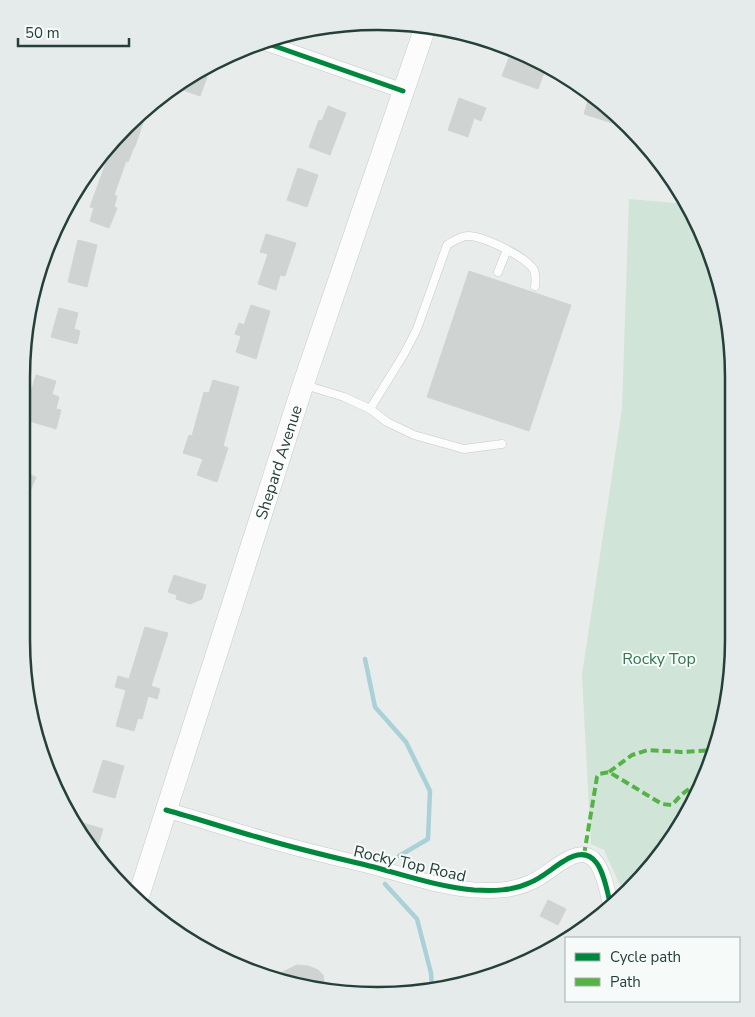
<svg xmlns="http://www.w3.org/2000/svg" width="755" height="1017" viewBox="0 0 755 1017" font-family="'Nunito Sans',sans-serif">
<rect width="100%" height="100%" fill="#e8ecea"/>
<path fill="#d1e4d8" d="M 629,199 L 685,204 L 707,241 L 731,331 L 733,663 L 715,754 L 686,817 L 646,874 L 639,880 L 620,885 L 604,850 L 591,844 L 582,675 L 622,409 Z"/>
<g fill="none" stroke-linecap="round" stroke-linejoin="round">
<g stroke="#aad1d8" stroke-width="4.5">
<path d="M 365,659 L 375,707 L 406,742 L 430,791 L 428,839 L 399,856"/>
<path d="M 385,884 L 417,919 L 431,973 L 432,988"/>
</g>
</g>
<g fill="#cfd3d2" stroke="#d0d5d3">
<path d="M 510,55 L 546,67 L 538,89 L 502,76 Z"/>
<path d="M 196,73 L 207,77 L 200,96 L 174,87 Z"/>
<path d="M 590,94 L 613,110 L 631,129 L 584,114 Z"/>
<path d="M 459,98 L 486,108 L 481,121 L 474,118 L 468,137 L 448,130 Z"/>
<path d="M 328,106 L 346,113 L 330,155 L 309,147 L 319,120 L 322,121 Z"/>
<path d="M 148,108 L 135,146 L 134,147 L 128,162 L 126,161 L 114,195 L 117,196 L 114,207 L 117,208 L 109,228 L 90,221 L 94,208 L 90,207 L 112,146 Z"/>
<path d="M 298,168 L 318,175 L 307,207 L 287,200 Z"/>
<path d="M 266,234 L 296,243 L 285,276 L 280,275 L 276,290 L 258,284 L 268,254 L 260,252 Z"/>
<path d="M 78,240 L 97,245 L 87,287 L 68,282 Z"/>
<path d="M 469,271 L 571,305 L 529,431 L 427,397 Z"/>
<path d="M 251,305 L 270,311 L 256,359 L 236,352 L 241,336 L 235,334 L 239,323 L 244,325 Z"/>
<path d="M 59,308 L 78,313 L 74,329 L 80,331 L 77,344 L 51,337 Z"/>
<path d="M 36,375 L 56,381 L 52,394 L 59,397 L 56,409 L 61,410 L 56,429 L 23,419 Z"/>
<path d="M 213,380 L 239,387 L 223,446 L 228,448 L 217,482 L 197,475 L 203,459 L 183,453 L 189,435 L 192,436 L 204,392 L 209,393 Z"/>
<path d="M 22,472 L 36,477 L 31,489 L 22,486 Z"/>
<path d="M 174,575 L 206,585 L 202,599 L 190,604 L 176,599 L 177,595 L 168,592 Z"/>
<path d="M 145,627 L 168,633 L 151,686 L 160,689 L 157,699 L 148,696 L 142,719 L 138,718 L 134,731 L 116,726 L 126,690 L 115,687 L 118,676 L 129,679 Z"/>
<path d="M 103,760 L 124,766 L 115,798 L 93,792 Z"/>
<path d="M 83,823 L 103,829 L 96,851 L 80,832 Z"/>
<path d="M 548,900 L 566,909 L 558,925 L 540,916 Z"/>
<path d="M 297,965 L 308,966 L 318,970 L 323,975 L 325,990 L 308,989 L 272,977 Z"/>
</g>
<g fill="none" stroke-linecap="round" stroke-linejoin="round">
<defs>
<g id="lane">
<path d="M 498,272 L 507,250"/>
<path d="M 305,385 L 344,397 L 370,409 L 387,422 L 414,435 L 464,449 L 502,444"/>
<path d="M 370,409 L 404,354 L 417,329 L 447,245 C 454,241 460,236 468,236 C 484,236 526,257 534,270 C 536,276 536,280 535,286"/>
</g>
<g id="street">
<path d="M 263,42 L 403,91"/>
<path d="M 166,810 C 199,819 231,830 264,839 C 301,850 337,858 374,867 C 407,876 440,887 474,890 C 493,891 512,891 529,883 C 542,878 552,868 564,861 C 600,838 605,883 611,907"/>
</g>
<g id="secondary">
<path id="s1" d="M 137,901 L 303,385 L 426,25"/>
</g>
</defs>
<use href="#lane" stroke="#c5c9c7" stroke-width="9"/>
<use href="#street" stroke="#c5c9c7" stroke-width="16"/>
<use href="#secondary" stroke="#c3cac7" stroke-width="22"/>
<use href="#lane" stroke="#fcfcfc" stroke-width="8"/>
<use href="#street" stroke="#fcfcfc" stroke-width="15"/>
<use href="#secondary" stroke="#fcfcfc" stroke-width="21"/>
<g stroke="#55b346" stroke-width="4" stroke-dasharray="8 4" stroke-linecap="butt">
<path d="M 609,772 L 632,755 L 648,750 L 681,752 L 716,750"/>
<path d="M 584,855 L 597,777 L 599,774 L 609,772 L 662,804 L 672,805 C 681,795 688,787 701,785"/>
</g>
<defs>
<g id="cycleway">
<path d="M 263,42 L 403,91"/>
<path d="M 166,810 C 199,819 231,830 264,839 C 301,850 337,858 374,867 C 407,876 440,887 474,890 C 493,891 512,891 529,883 C 542,878 552,868 564,861 C 600,838 605,883 611,907"/>
</g>
</defs>
<use href="#cycleway" stroke="#f6faf9" stroke-width="8"/>
<use href="#cycleway" stroke="#00873e" stroke-width="5"/>
</g>
<g text-anchor="middle" stroke-width="4" stroke-linejoin="round" paint-order="stroke">
<g font-size="16" fill="#25403a" stroke="#f6faf9">
<text dy="6" stroke="none"><textPath href="#s1" startOffset="461">Shepard Avenue</textPath></text>
<text transform="translate(410 863) rotate(13)" y="6">Rocky Top Road</text>
</g>
<g font-size="16" fill="#2f764e" stroke="#f6faf9">
<text x="659" y="664">Rocky Top</text>
</g>
</g>
<path d="M0 0H755V1017H0ZM377 30H378A347 347 0 0 1 725 377V640A347 347 0 0 1 378 987H377A347 347 0 0 1 30 640V377A347 347 0 0 1 377 30Z" fill="#e5ebea" fill-rule="evenodd"/>
<path fill="none" stroke="#25403a" stroke-width="2.5" d="M377 30H378A347 347 0 0 1 725 377V640A347 347 0 0 1 378 987H377A347 347 0 0 1 30 640V377A347 347 0 0 1 377 30Z"/>
<rect x="565" y="937" width="175" height="65" fill="#f6faf9" stroke="#a2b0ad"/>
<rect x="575" y="953" width="25" height="8" fill="#00873e" stroke="#a2b0ad"/>
<text x="610" y="962" font-size="15" fill="#25403a">Cycle path</text>
<rect x="575" y="978" width="25" height="8" fill="#55b346" stroke="#a2b0ad"/>
<text x="610" y="987" font-size="15" fill="#25403a">Path</text>
<path d="M18 38v8h111v-8" fill="none" stroke="#25403a" stroke-width="2.5"/>
<text x="25" y="38" font-size="15" fill="#25403a" stroke="#f6faf9" stroke-width="4" paint-order="stroke">50 m</text>
</svg>
